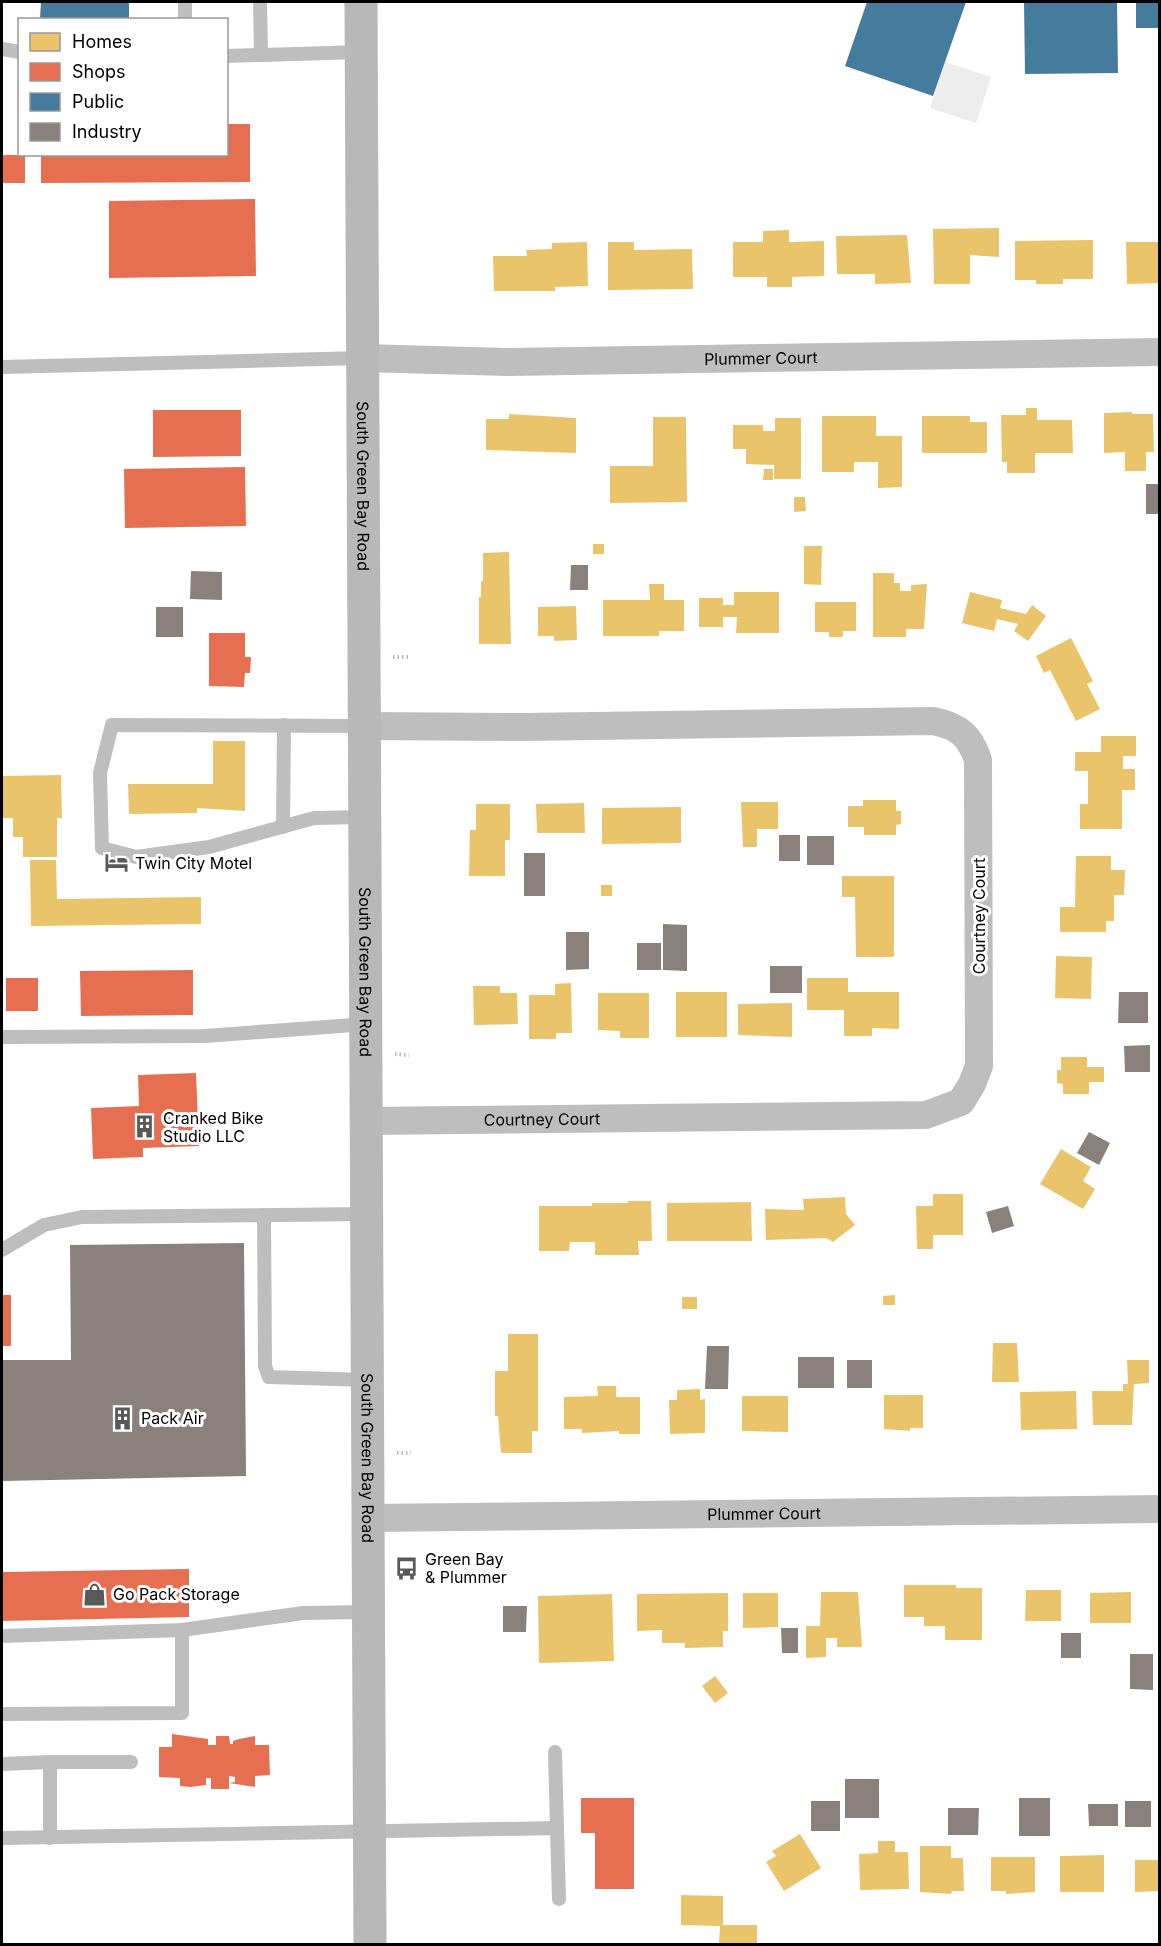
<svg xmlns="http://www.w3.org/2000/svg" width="1161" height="1946" viewBox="0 0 1161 1946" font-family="Inter,sans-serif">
<rect width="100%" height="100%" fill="#fff"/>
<path fill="#ececec" d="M 945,62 L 991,77 L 976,123 L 930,108 Z"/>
<g fill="#e9c46a">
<path d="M 999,228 L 999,257 L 970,255 L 970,284 L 934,284 L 933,229 Z"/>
<path d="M 789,230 L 789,242 L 824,241 L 824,276 L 792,277 L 792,287 L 767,287 L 767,277 L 733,277 L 733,242 L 763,242 L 763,231 Z"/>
<path d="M 907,235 L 911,283 L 875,284 L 875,274 L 837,274 L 836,236 Z"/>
<path d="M 1093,240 L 1093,279 L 1063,279 L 1063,284 L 1036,284 L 1036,280 L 1015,280 L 1015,241 Z"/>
<path d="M 587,242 L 588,286 L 555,287 L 555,291 L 494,291 L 493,256 L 527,256 L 526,250 L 552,249 L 552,243 Z"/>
<path d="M 608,242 L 634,242 L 634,250 L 692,249 L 693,289 L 608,290 Z"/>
<path d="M 1126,242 L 1160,242 L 1160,283 L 1127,284 Z"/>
<path d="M 1026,408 L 1037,408 L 1037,420 L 1072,420 L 1073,453 L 1035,453 L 1035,473 L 1007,473 L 1007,462 L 1002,462 L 1001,415 L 1026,415 Z"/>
<path d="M 1132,412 L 1132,414 L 1153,414 L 1154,452 L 1146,452 L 1146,471 L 1125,471 L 1125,452 L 1104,453 L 1104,413 Z"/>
<path d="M 509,414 L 576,418 L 576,453 L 486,450 L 486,419 L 509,419 Z"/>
<path d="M 822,416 L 876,416 L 876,436 L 902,436 L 902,487 L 878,488 L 878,462 L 854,462 L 854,472 L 822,472 Z"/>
<path d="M 922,416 L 970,416 L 970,422 L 987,422 L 987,453 L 922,453 Z"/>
<path d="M 653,417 L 686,417 L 687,502 L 610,503 L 610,466 L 653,466 Z"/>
<path d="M 775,418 L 801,418 L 801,479 L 774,479 L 774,465 L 746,464 L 746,449 L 733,449 L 733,425 L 763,425 L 763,431 L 775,431 Z"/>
<path d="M 764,469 L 773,469 L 773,480 L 763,480 Z"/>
<path d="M 794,497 L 805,497 L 806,511 L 794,512 Z"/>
<rect x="593" y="544" width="11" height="10"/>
<path d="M 804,546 L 822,546 L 821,585 L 804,584 Z"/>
<path d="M 509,552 L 511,644 L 479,644 L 479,597 L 481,597 L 481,581 L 483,581 L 483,553 Z"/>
<path d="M 873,573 L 894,573 L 894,583 L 900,583 L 900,591 L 911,591 L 911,585 L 927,584 L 924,629 L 906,629 L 906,637 L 873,637 Z"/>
<path d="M 649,584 L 664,584 L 664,600 L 684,600 L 684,631 L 659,631 L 659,636 L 603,636 L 603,600 L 650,600 Z"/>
<path d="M 734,592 L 779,592 L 779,633 L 736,633 L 737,617 L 723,617 L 723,627 L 699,627 L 699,598 L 723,598 L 723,605 L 734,605 Z"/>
<path d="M 970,592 L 1002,600 L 1000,608 L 1026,614 L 1032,605 L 1046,616 L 1028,641 L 1014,631 L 1018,624 L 997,619 L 994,631 L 962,623 Z"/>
<path d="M 815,602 L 856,602 L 856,631 L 843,631 L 843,637 L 829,637 L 829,632 L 815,632 Z"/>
<path d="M 576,606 L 577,640 L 554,641 L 554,636 L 538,636 L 538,607 Z"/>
<path d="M 1071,638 L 1093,681 L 1087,684 L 1100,709 L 1076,721 L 1050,670 L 1044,673 L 1036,656 Z"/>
<path d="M 1101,736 L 1136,736 L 1136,756 L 1123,756 L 1123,769 L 1135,769 L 1135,790 L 1122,790 L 1122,829 L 1080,829 L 1080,804 L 1088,804 L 1088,771 L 1075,771 L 1075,752 L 1101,752 Z"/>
<path d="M 213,741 L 245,741 L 245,811 L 197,808 L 197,813 L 129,814 L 128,784 L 213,784 Z"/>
<path d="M 61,775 L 62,818 L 57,818 L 57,857 L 23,857 L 23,837 L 13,837 L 13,818 L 2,818 L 2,776 Z"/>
<path d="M 863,800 L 896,800 L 896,811 L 901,811 L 901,824 L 896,825 L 896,835 L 864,835 L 864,827 L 848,827 L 848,806 L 863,806 Z"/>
<path d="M 741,802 L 778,802 L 778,829 L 757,829 L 757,847 L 743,847 Z"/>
<path d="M 584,803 L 585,833 L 537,833 L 536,804 Z"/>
<path d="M 476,804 L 510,804 L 510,840 L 505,840 L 505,876 L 469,876 L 470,830 L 476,830 Z"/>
<path d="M 681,807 L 681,843 L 602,844 L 602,808 Z"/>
<path d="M 1076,856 L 1111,856 L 1111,870 L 1125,870 L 1124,895 L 1114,895 L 1114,921 L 1106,921 L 1106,932 L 1060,932 L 1060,907 L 1075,907 Z"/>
<path d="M 30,860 L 56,860 L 57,899 L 201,897 L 201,924 L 31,926 Z"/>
<path d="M 842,876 L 894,876 L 894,957 L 856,957 L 855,897 L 842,897 Z"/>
<rect x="601" y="885" width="11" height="11"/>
<path d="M 1056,956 L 1092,957 L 1091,999 L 1055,998 Z"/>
<path d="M 807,978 L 848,978 L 848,992 L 899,992 L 899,1029 L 872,1028 L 872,1036 L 844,1036 L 844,1010 L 807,1010 Z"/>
<path d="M 571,983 L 572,1033 L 556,1033 L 556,1039 L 529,1039 L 529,995 L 555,995 L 555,984 Z"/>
<path d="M 473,986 L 500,986 L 500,993 L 517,993 L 518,1024 L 474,1025 Z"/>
<rect x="676" y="992" width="51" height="45"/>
<path d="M 598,993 L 649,993 L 649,1038 L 620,1038 L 620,1031 L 598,1030 Z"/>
<path d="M 792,1003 L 792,1037 L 738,1035 L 738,1004 Z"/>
<path d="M 1061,1057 L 1087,1057 L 1087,1067 L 1104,1067 L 1104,1082 L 1089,1082 L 1089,1094 L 1063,1094 L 1063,1084 L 1057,1083 L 1057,1070 L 1061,1070 Z"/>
<path d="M 1061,1149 L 1091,1167 L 1083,1181 L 1095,1189 L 1083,1209 L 1040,1184 Z"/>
<path d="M 933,1194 L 963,1194 L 963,1235 L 933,1235 L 933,1249 L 917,1249 L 916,1206 L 933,1206 Z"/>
<path d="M 845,1197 L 846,1214 L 855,1225 L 833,1242 L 826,1238 L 766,1240 L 765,1209 L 804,1210 L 803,1199 Z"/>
<path d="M 628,1201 L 651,1201 L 652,1241 L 638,1241 L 639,1255 L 595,1255 L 595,1242 L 570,1242 L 569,1251 L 539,1251 L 539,1206 L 592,1206 L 592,1203 L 628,1203 Z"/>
<path d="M 751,1202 L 752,1241 L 667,1241 L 667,1203 Z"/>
<path d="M 895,1295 L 895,1305 L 883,1305 L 883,1296 Z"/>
<rect x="682" y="1297" width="15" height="12"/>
<path d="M 508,1334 L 538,1334 L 538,1431 L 532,1431 L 532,1453 L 501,1453 L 498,1416 L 495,1416 L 495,1371 L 508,1371 Z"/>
<path d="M 993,1343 L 1017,1343 L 1019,1382 L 992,1382 Z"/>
<path d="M 1127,1360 L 1149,1360 L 1149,1383 L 1134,1384 L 1132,1425 L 1093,1425 L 1092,1391 L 1123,1391 L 1123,1384 L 1128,1384 Z"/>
<path d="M 597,1386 L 616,1386 L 616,1397 L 640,1397 L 640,1434 L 619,1434 L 619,1431 L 582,1433 L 582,1429 L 564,1429 L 564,1397 L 598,1396 Z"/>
<path d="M 700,1389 L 700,1400 L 705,1399 L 705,1433 L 670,1434 L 669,1400 L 677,1400 L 677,1390 Z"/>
<path d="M 1076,1391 L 1077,1429 L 1021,1430 L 1020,1392 Z"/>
<path d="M 884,1395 L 923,1395 L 923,1428 L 910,1428 L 910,1431 L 884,1429 Z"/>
<path d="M 742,1396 L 788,1396 L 788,1432 L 742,1431 Z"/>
<path d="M 904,1585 L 956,1585 L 956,1588 L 982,1588 L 982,1640 L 945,1640 L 945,1626 L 924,1626 L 924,1617 L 904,1617 Z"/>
<path d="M 1026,1590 L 1061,1590 L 1061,1621 L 1025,1621 Z"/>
<path d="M 821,1592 L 858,1592 L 862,1647 L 837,1647 L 837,1638 L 826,1638 L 826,1657 L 806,1658 L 806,1626 L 820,1626 Z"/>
<path d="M 1131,1592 L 1131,1623 L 1090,1623 L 1090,1593 Z"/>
<path d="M 728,1593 L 728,1631 L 723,1631 L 723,1647 L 685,1648 L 685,1643 L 662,1643 L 662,1630 L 637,1631 L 637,1594 Z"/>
<path d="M 743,1593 L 778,1593 L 778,1627 L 743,1628 Z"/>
<path d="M 612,1594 L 614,1661 L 539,1663 L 538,1596 Z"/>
<path d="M 715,1676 L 728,1693 L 715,1703 L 702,1686 Z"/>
<path d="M 800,1834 L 821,1868 L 784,1891 L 766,1862 L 776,1856 L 772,1851 Z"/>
<path d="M 878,1841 L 895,1841 L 895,1852 L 908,1852 L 909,1889 L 860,1890 L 859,1854 L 878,1853 Z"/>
<path d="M 920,1846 L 951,1846 L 951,1858 L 963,1858 L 964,1891 L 952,1891 L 951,1894 L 920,1892 Z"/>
<path d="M 1104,1855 L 1104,1892 L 1060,1892 L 1060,1856 Z"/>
<path d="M 991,1857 L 1035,1857 L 1035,1892 L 1006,1894 L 1006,1891 L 991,1891 Z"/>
<path d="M 1135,1860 L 1160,1860 L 1160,1891 L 1135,1892 Z"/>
<path d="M 681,1895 L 723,1896 L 723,1925 L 757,1925 L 757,1944 L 719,1944 L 720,1926 L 681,1925 Z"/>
</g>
<g fill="#e76f51">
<path d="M 226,124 L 250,124 L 250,182 L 41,183 L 41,154 L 226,154 Z"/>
<rect x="2" y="155" width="23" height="28"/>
<path d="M 255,199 L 256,276 L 109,278 L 109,201 Z"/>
<path d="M 153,410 L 241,410 L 241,456 L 153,457 Z"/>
<path d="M 245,467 L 246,526 L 125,528 L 124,469 Z"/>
<path d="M 209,633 L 245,633 L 245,657 L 251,657 L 250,673 L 245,673 L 244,687 L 209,686 Z"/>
<path d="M 193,970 L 193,1015 L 81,1016 L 80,971 Z"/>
<rect x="6" y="978" width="32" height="33"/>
<path d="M 196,1073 L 199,1146 L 143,1148 L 143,1157 L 93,1159 L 91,1108 L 139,1106 L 138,1075 Z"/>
<rect x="2" y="1295" width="9" height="51"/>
<path d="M 189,1569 L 189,1617 L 2,1621 L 2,1572 Z"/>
<path d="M 172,1734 L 208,1739 L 208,1745 L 216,1745 L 216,1736 L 229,1736 L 230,1744 L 233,1744 L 233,1741 L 239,1739 L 255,1736 L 255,1745 L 269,1745 L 270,1775 L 255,1776 L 255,1787 L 229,1783 L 235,1782 L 235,1777 L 229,1776 L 229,1789 L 211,1789 L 211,1778 L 206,1778 L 206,1785 L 190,1787 L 180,1786 L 180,1778 L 159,1777 L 159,1747 L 172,1747 Z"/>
<path d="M 581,1798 L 634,1798 L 634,1889 L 595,1889 L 595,1833 L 581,1833 Z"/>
</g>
<g fill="#457b9d">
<path d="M 41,2 L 129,2 L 129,20 L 40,19 Z"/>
<path d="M 867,2 L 966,2 L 933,96 L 845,66 Z"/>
<path d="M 1024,2 L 1117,2 L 1118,73 L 1025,74 Z"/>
<rect x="1136" y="2" width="24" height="26"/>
</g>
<g fill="#8a817c">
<rect x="1146" y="484" width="14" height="30"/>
<path d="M 571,565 L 588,565 L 588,590 L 570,590 Z"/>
<path d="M 191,571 L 222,572 L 222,600 L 190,599 Z"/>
<rect x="156" y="607" width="27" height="30"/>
<rect x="779" y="835" width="21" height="26"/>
<rect x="807" y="836" width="27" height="29"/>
<rect x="524" y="853" width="21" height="43"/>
<path d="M 663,924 L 687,925 L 687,971 L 663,970 Z"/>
<path d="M 566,932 L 589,932 L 589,969 L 566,970 Z"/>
<rect x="637" y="943" width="24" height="27"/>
<rect x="770" y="966" width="32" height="27"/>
<path d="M 1119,992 L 1148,992 L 1148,1023 L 1118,1023 Z"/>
<path d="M 1150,1045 L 1150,1072 L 1125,1072 L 1124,1046 Z"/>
<path d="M 1089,1132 L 1110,1143 L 1099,1165 L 1077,1153 Z"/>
<path d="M 1008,1206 L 1014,1226 L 992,1233 L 986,1212 Z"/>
<path d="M 244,1243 L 246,1476 L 2,1481 L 2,1360 L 71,1360 L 70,1245 Z"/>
<path d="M 707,1346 L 729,1346 L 728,1389 L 705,1389 Z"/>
<rect x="798" y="1357" width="36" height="31"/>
<rect x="847" y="1360" width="25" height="28"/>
<path d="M 503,1606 L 527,1606 L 526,1632 L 503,1632 Z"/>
<path d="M 781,1628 L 798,1628 L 798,1653 L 782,1653 Z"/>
<rect x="1061" y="1633" width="20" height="25"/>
<path d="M 1130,1654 L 1153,1654 L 1153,1690 L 1130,1689 Z"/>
<rect x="845" y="1779" width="34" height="39"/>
<rect x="1019" y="1798" width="31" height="38"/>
<rect x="811" y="1801" width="29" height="30"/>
<rect x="1125" y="1801" width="26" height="26"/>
<path d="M 1088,1804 L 1118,1804 L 1118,1826 L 1089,1826 Z"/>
<path d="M 948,1808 L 979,1808 L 978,1835 L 948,1835 Z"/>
</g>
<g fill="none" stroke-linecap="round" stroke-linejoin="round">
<g stroke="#b9b9b9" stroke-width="4" stroke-dasharray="1.5 3" stroke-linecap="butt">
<path d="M 393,657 L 408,657"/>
<path d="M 395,1054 L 409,1055"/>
<path d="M 397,1453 L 411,1453"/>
</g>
<g stroke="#bebebe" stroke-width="14">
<path d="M 260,2 L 261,55"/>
<path d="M 185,20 L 185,2"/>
<path d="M 2,49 L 20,52"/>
<path d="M 226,56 L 361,52"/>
<path d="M 2,367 L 362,358"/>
<path d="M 365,726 L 112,725 L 100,773 L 102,848 L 136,857 L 209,847 L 314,818 L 366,817"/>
<path d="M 283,827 L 284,725"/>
<path d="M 2,1037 L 205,1036 L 367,1024"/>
<path d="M 264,1215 L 265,1366 L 269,1377 L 367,1380"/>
<path d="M 2,1250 L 44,1225 L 82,1217 L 367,1214"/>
<path d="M 2,1636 L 182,1630 L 303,1613 L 368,1612"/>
<path d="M 2,1714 L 182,1713 L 182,1630"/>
<path d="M 555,1752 L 557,1828"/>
<path d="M 2,1764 L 50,1762"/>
<path d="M 2,1838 L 557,1828 L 559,1899"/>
<path d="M 50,1838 L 50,1762 L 131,1762"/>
</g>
<g stroke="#bebebe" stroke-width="28">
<path id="s1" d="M 362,358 L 507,362 L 1160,352"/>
<path id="s2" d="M 365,1121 L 926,1115 L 961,1102 L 972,1084 L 979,1066 L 978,760 C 970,736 959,726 933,721 L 524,727 L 365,726"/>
<path id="s3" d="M 368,1518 L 1160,1509"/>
</g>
<path stroke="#b8b8b8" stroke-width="33" id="s4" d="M 361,2 L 370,1944"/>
</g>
<defs>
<symbol id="hotel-bare" viewBox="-9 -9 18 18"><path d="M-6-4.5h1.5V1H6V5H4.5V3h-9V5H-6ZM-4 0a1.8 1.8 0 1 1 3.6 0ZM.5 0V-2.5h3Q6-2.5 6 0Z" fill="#595959" stroke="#fff" stroke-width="2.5" paint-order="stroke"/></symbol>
<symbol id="building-bare" viewBox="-9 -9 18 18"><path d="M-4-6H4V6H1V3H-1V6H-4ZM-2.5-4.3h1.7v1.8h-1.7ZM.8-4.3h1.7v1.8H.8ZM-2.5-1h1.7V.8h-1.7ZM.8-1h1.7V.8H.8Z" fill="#595959" stroke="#fff" stroke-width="2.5" paint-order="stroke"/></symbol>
<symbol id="bus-bare" viewBox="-9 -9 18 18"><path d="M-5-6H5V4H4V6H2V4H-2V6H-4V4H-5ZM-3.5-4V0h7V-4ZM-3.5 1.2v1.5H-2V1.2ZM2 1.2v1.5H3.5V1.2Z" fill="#595959" stroke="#fff" stroke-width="2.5" paint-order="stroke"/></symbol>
<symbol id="shop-bare" viewBox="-9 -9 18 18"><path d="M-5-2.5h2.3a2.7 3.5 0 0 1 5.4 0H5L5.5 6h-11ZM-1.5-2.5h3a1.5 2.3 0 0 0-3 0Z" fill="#595959" stroke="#fff" stroke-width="2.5" paint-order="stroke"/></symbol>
</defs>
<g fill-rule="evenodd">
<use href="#hotel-bare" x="100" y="846" width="33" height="33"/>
<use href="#building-bare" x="128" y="1110" width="33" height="33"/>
<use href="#building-bare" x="106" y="1402" width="33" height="33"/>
<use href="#bus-bare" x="390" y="1552" width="33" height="33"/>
<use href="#shop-bare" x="78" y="1578" width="33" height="33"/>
</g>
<g text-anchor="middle" stroke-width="6" stroke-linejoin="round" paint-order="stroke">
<g font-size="16" fill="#000" stroke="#fff">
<text dy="6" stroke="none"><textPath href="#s1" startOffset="399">Plummer Court</textPath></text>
<text dy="6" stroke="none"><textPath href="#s4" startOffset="484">South Green Bay Road</textPath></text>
<text transform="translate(979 916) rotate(-90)" y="6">Courtney Court</text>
<text dy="6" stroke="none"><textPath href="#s4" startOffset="970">South Green Bay Road</textPath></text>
<text dy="6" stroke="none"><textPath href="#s2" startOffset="177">Courtney Court</textPath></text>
<text dy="6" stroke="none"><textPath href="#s4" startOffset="1456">South Green Bay Road</textPath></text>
<text dy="6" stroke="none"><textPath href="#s3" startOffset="396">Plummer Court</textPath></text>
</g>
<g font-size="16" fill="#000" stroke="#fff" text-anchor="start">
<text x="135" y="869">Twin City Motel</text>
<text x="163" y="1124">Cranked Bike<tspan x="163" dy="18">Studio LLC</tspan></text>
<text x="141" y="1424">Pack Air</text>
<text x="425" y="1565">Green Bay<tspan x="425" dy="18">&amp; Plummer</tspan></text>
<text x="113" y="1600">Go Pack Storage</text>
</g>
</g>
<rect width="1161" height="1946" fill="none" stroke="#000000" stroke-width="6"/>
<rect x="18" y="18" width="210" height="138" fill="#ffffff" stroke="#999999" stroke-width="1.5"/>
<rect x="30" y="33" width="30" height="18" fill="#e9c46a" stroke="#999999" stroke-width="1.5"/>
<text x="72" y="48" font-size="18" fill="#000000">Homes</text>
<rect x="30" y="63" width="30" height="18" fill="#e76f51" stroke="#999999" stroke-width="1.5"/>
<text x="72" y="78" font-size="18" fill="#000000">Shops</text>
<rect x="30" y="93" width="30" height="18" fill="#457b9d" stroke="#999999" stroke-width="1.5"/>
<text x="72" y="108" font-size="18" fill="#000000">Public</text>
<rect x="30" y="123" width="30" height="18" fill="#8a817c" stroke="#999999" stroke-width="1.5"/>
<text x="72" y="138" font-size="18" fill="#000000">Industry</text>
</svg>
